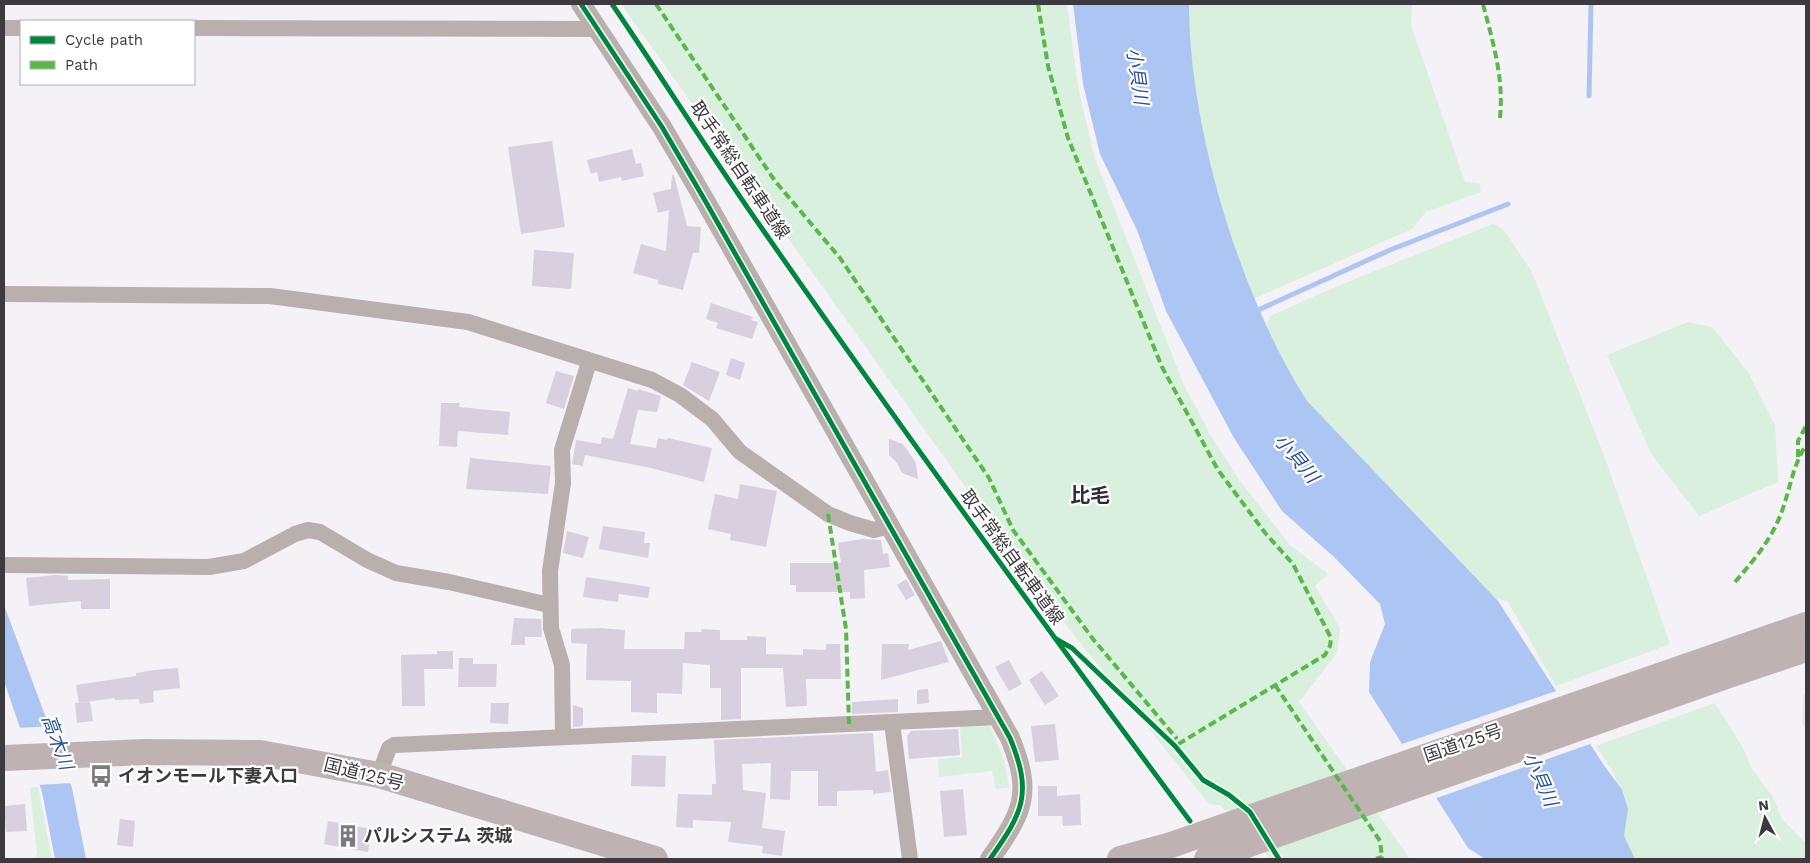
<svg xmlns="http://www.w3.org/2000/svg" width="1810" height="863" viewBox="0 0 1810 863" font-family="'Work Sans','Noto Sans JP',sans-serif">
<rect width="100%" height="100%" fill="#f4f1f7"/>
<path fill="#ece5f1" d="M 1806,694 L 1806,730 L 1802,723 L 1803,695 Z"/>
<g fill="#d8f0dd">
<path d="M 621,4 L 1067,4 L 1078,87 L 1095,159 L 1184,385 L 1211,436 L 1240,481 L 1290,545 L 1328,574 L 1315,586 L 1340,628 L 1337,653 L 1299,702 L 1410,859 L 1269,859 L 1254,832 L 1219,805 L 1209,804 L 1046,600 Z"/>
<path d="M 1182,4 L 1412,4 L 1411,25 L 1465,182 L 1479,183 L 1481,192 L 1426,212 L 1412,229 L 1251,300 L 1231,247 L 1193,103 Z"/>
<path d="M 1493,224 L 1503,229 L 1532,272 L 1606,461 L 1670,644 L 1556,686 L 1508,602 L 1485,594 L 1301,401 L 1265,332 L 1270,316 L 1340,285 Z"/>
<path d="M 1688,322 L 1712,327 L 1748,372 L 1775,425 L 1778,482 L 1699,516 L 1652,455 L 1607,355 Z"/>
<path d="M 1715,703 L 1743,748 L 1752,769 L 1773,797 L 1782,819 L 1806,844 L 1806,859 L 1630,859 L 1622,846 L 1615,775 L 1596,746 Z"/>
<path d="M 986,724 L 990,726 L 1005,763 L 1009,787 L 996,789 L 992,771 L 939,777 L 938,759 L 962,757 L 960,726 Z"/>
<path d="M 38,787 L 52,859 L 35,859 L 37,853 L 30,788 Z"/>
</g>
<g fill="#adc5f3">
<path d="M 1073,4 L 1189,4 C 1189,128 1240,296 1307,401 L 1498,601 L 1603,764 L 1622,790 L 1628,809 L 1624,836 L 1635,859 L 1485,859 L 1468,848 L 1369,692 L 1370,662 L 1385,624 L 1380,604 L 1334,557 L 1282,511 L 1234,438 L 1166,311 L 1137,230 L 1100,154 L 1083,84 Z"/>
<path d="M 4,605 L 72,788 L 86,859 L 55,859 L 42,792 L 4,681 Z"/>
</g>
<g fill="#f4f1f7">
<path d="M 1559,690 L 1593,743 L 1434,799 L 1399,745 Z"/>
<path d="M 52,726 L 73,783 L 37,785 L 18,728 Z"/>
</g>
<g fill="none" stroke-linecap="round" stroke-linejoin="round">
<g stroke="#adc5f3" stroke-width="5">
<path d="M 1589,96 L 1591,5"/>
<path d="M 1256,311 L 1390,250 L 1508,204"/>
</g>
</g>
<g fill="#d9d0df">
<path d="M 552,141 L 565,227 L 521,234 L 508,147 Z"/>
<path d="M 632,149 L 636,164 L 641,163 L 644,176 L 622,181 L 621,177 L 599,182 L 597,172 L 591,174 L 587,160 Z"/>
<path d="M 672,175 L 674,175 L 687,226 L 701,227 L 699,253 L 693,253 L 683,290 L 658,284 L 658,280 L 633,273 L 641,244 L 666,251 L 669,210 L 658,213 L 653,193 L 671,189 Z"/>
<path d="M 534,250 L 574,253 L 571,289 L 532,286 Z"/>
<path d="M 711,303 L 753,317 L 751,320 L 758,322 L 752,339 L 716,328 L 718,323 L 706,319 Z"/>
<path d="M 731,358 L 745,363 L 740,380 L 726,375 Z"/>
<path d="M 692,362 L 720,372 L 709,401 L 683,385 Z"/>
<path d="M 556,371 L 574,376 L 564,409 L 546,403 Z"/>
<path d="M 628,388 L 638,391 L 638,389 L 661,396 L 657,412 L 638,410 L 630,444 L 656,448 L 658,438 L 667,440 L 668,438 L 712,448 L 704,482 L 651,468 L 585,455 L 583,466 L 572,464 L 576,440 L 601,444 L 602,437 L 613,439 Z"/>
<path d="M 441,403 L 460,403 L 459,407 L 510,412 L 508,435 L 458,431 L 457,447 L 439,446 Z"/>
<path d="M 889,439 L 903,444 L 916,463 L 918,479 L 902,473 L 897,463 L 889,455 Z"/>
<path d="M 470,458 L 551,466 L 548,494 L 466,489 Z"/>
<path d="M 740,484 L 777,491 L 766,547 L 730,540 L 731,534 L 708,529 L 715,494 L 738,499 Z"/>
<path d="M 603,526 L 645,532 L 644,543 L 650,543 L 648,558 L 599,549 Z"/>
<path d="M 567,531 L 589,537 L 583,558 L 563,553 Z"/>
<path d="M 862,539 L 881,540 L 883,554 L 888,553 L 890,567 L 864,570 L 865,598 L 850,599 L 850,592 L 796,592 L 796,585 L 790,585 L 790,563 L 841,563 L 838,543 Z"/>
<path d="M 55,575 L 68,576 L 68,580 L 110,579 L 110,609 L 81,609 L 81,601 L 29,606 L 26,578 Z"/>
<path d="M 586,577 L 650,587 L 648,598 L 619,594 L 618,602 L 583,597 Z"/>
<path d="M 906,579 L 915,595 L 906,600 L 897,585 Z"/>
<path d="M 514,618 L 541,619 L 542,637 L 525,637 L 525,645 L 511,645 Z"/>
<path d="M 601,628 L 625,630 L 624,649 L 684,649 L 685,632 L 701,632 L 702,629 L 720,630 L 720,640 L 747,640 L 747,636 L 766,637 L 766,654 L 803,655 L 803,649 L 826,650 L 826,644 L 840,644 L 841,679 L 806,679 L 807,706 L 786,707 L 783,668 L 741,668 L 741,719 L 721,720 L 721,688 L 710,688 L 710,665 L 683,663 L 682,694 L 657,693 L 657,713 L 631,712 L 631,681 L 586,680 L 587,644 L 571,643 L 571,629 Z"/>
<path d="M 941,641 L 949,662 L 881,680 L 882,644 L 909,644 L 908,650 Z"/>
<path d="M 437,651 L 453,651 L 453,669 L 424,669 L 425,706 L 402,706 L 401,655 L 437,654 Z"/>
<path d="M 459,658 L 473,658 L 473,664 L 497,664 L 496,687 L 458,687 Z"/>
<path d="M 1009,660 L 1022,684 L 1009,691 L 995,667 Z"/>
<path d="M 178,668 L 180,688 L 153,691 L 154,702 L 140,704 L 139,699 L 115,700 L 115,698 L 79,703 L 76,685 L 136,676 L 136,673 L 154,670 Z"/>
<path d="M 1042,671 L 1059,696 L 1045,705 L 1029,680 Z"/>
<path d="M 928,689 L 929,703 L 917,704 L 917,690 Z"/>
<path d="M 898,699 L 898,712 L 852,714 L 852,702 Z"/>
<path d="M 90,702 L 93,721 L 77,723 L 75,703 Z"/>
<path d="M 491,703 L 509,703 L 508,724 L 490,723 Z"/>
<path d="M 573,705 L 583,708 L 583,726 L 573,727 Z"/>
<path d="M 1055,724 L 1059,760 L 1035,762 L 1031,726 Z"/>
<path d="M 958,729 L 960,755 L 909,759 L 907,736 L 911,731 Z"/>
<path d="M 873,733 L 876,772 L 888,770 L 891,792 L 873,794 L 873,790 L 837,791 L 837,806 L 818,806 L 818,771 L 791,771 L 790,800 L 770,799 L 771,763 L 742,764 L 743,790 L 766,793 L 762,828 L 785,831 L 782,856 L 762,853 L 763,846 L 728,842 L 731,822 L 693,820 L 693,828 L 676,827 L 678,794 L 712,795 L 712,784 L 716,784 L 714,740 Z"/>
<path d="M 632,755 L 666,756 L 665,787 L 631,786 Z"/>
<path d="M 1038,786 L 1057,786 L 1057,796 L 1080,794 L 1081,825 L 1063,826 L 1062,816 L 1038,816 Z"/>
<path d="M 963,789 L 967,835 L 944,837 L 940,791 Z"/>
<path d="M 25,804 L 27,831 L 6,832 L 4,806 Z"/>
<path d="M 120,819 L 135,821 L 133,847 L 117,845 Z"/>
<path d="M 328,821 L 372,829 L 368,852 L 324,844 Z"/>
</g>
<g fill="none" stroke-linecap="round" stroke-linejoin="round">
<g stroke="#b9afad" stroke-width="16">
<path d="M 4,28 L 21,28"/>
<path d="M 194,28 L 598,29"/>
<path d="M 4,294 L 270,296 L 468,322 L 652,380 L 680,395 L 712,419 L 740,452 L 828,514 L 850,523 L 874,530 L 891,526"/>
<path d="M 6,565 L 209,567 L 244,561 L 295,534 L 308,530 L 320,532 L 367,560 L 396,573 L 449,582 L 549,605"/>
<path d="M 892,723 L 910,859"/>
<path d="M 563,736 L 562,665 L 551,628 L 550,571 L 563,483 L 562,450 L 589,362"/>
<path d="M 379,775 L 389,748 L 394,745 L 999,717"/>
</g>
<path stroke="#b9afad" stroke-width="20" d="M 581,4 L 662,127 L 703,197 L 1010,738 C 1033,794 1023,812 990,859"/>
<g stroke="#beb2b3" stroke-width="26">
<path d="M 4,758 L 146,752 L 260,753 L 379,775 L 655,859"/>
<path d="M 1120,859 L 1171,845 L 1806,625"/>
<path d="M 1207,859 L 1726,676 L 1806,649"/>
</g>
<g stroke="#58b947" stroke-width="4" stroke-dasharray="8 4" stroke-linecap="butt">
<path d="M 656,4 L 775,181 L 840,258 L 909,360 L 989,478 L 1013,530 L 1093,639 L 1177,739"/>
<path d="M 1038,4 L 1048,66 L 1068,138 L 1162,367 L 1218,470 L 1266,534 L 1293,564 L 1331,638 L 1330,646 L 1325,655 L 1175,746 L 1176,748"/>
<path d="M 1483,4 C 1493,43 1504,77 1500,118"/>
<path d="M 1798,457 L 1798,441 L 1806,426"/>
<path d="M 828,514 L 846,629 L 849,724"/>
<path d="M 1735,582 C 1754,560 1772,539 1782,511 C 1790,489 1793,465 1806,445"/>
<path d="M 1275,685 L 1380,841 L 1382,857 L 1376,859"/>
</g>
<defs>
<g id="cycleway">
<path d="M 581,4 L 662,127 L 703,197 L 1010,738 C 1033,794 1023,812 990,859"/>
<path d="M 612,4 C 663,79 711,156 763,230 C 902,430 1045,626 1190,821"/>
<path d="M 1056,639 L 1072,648 L 1175,746 L 1203,780 L 1229,795 L 1250,812 L 1279,859"/>
</g>
</defs>
<use href="#cycleway" stroke="#fff" stroke-width="8"/>
<use href="#cycleway" stroke="#00873e" stroke-width="5"/>
</g>
<defs>
<symbol id="bus-bare" viewBox="-9 -9 18 18"><path d="M-5-6H5V4H4V6H2V4H-2V6H-4V4H-5ZM-3.5-4V0h7V-4ZM-3.5 1.2v1.5H-2V1.2ZM2 1.2v1.5H3.5V1.2Z" fill="#7d7a7f" stroke="#fff" stroke-width="2.5" paint-order="stroke"/></symbol>
<symbol id="building-bare" viewBox="-9 -9 18 18"><path d="M-4-6H4V6H1V3H-1V6H-4ZM-2.5-4.3h1.7v1.8h-1.7ZM.8-4.3h1.7v1.8H.8ZM-2.5-1h1.7V.8h-1.7ZM.8-1h1.7V.8H.8Z" fill="#7d7a7f" stroke="#fff" stroke-width="2.5" paint-order="stroke"/></symbol>
</defs>
<g fill-rule="evenodd">
<use href="#bus-bare" x="85" y="760" width="32" height="32"/>
<use href="#building-bare" x="332" y="820" width="32" height="32"/>
</g>
<g text-anchor="middle" stroke-width="4.5" stroke-linejoin="round" paint-order="stroke">
<g font-size="18" fill="#3d3a3f" stroke="#fff">
<text transform="translate(740 170) rotate(56)" y="6">取手常総自転車道線</text>
<text transform="translate(1012 557) rotate(54)" y="6">取手常総自転車道線</text>
<text transform="translate(1463 743) rotate(-19)" y="6">国道125号</text>
<text transform="translate(364 774) rotate(14)" y="6">国道125号</text>
</g>
<g font-size="18" font-weight="bold" fill="#3d3a3f" stroke="#fff" text-anchor="start">
<text x="118" y="782">イオンモール下妻入口</text>
<text x="364" y="842">パルシステム 茨城</text>
</g>
<g font-size="19" font-style="italic" fill="#2c549e" stroke="#fff">
<text transform="translate(1138 76) rotate(82)" y="7">小貝川</text>
<text transform="translate(1297 458) rotate(50)" y="7">小貝川</text>
<text transform="translate(58 742) rotate(70)" y="7">高木川</text>
<text transform="translate(1541 779) rotate(66)" y="7">小貝川</text>
</g>
<g font-size="20" font-weight="bold" fill="#302a33" stroke="#fff">
<text x="1090" y="502">比毛</text>
</g>
</g>
<rect width="1810" height="863" fill="none" stroke="#3d3a3f" stroke-width="10"/>
<rect x="20" y="20" width="175" height="65" fill="#ffffff" stroke="#b1b0b2"/>
<rect x="30" y="36" width="25" height="8" fill="#00873e" stroke="#b1b0b2"/>
<text x="65" y="45" font-size="15" fill="#3d3a3f">Cycle path</text>
<rect x="30" y="61" width="25" height="8" fill="#58b947" stroke="#b1b0b2"/>
<text x="65" y="70" font-size="15" fill="#3d3a3f">Path</text>
<g transform="translate(1765 818) rotate(353)" stroke="#ffffff" stroke-width="4" paint-order="stroke">
<path d="M0-4L9 19L0 12L-9 19Z" fill="#3d3a3f"/>
<text y="-8" font-size="14" font-weight="bold" text-anchor="middle" fill="#3d3a3f">N</text>
</g>
</svg>
